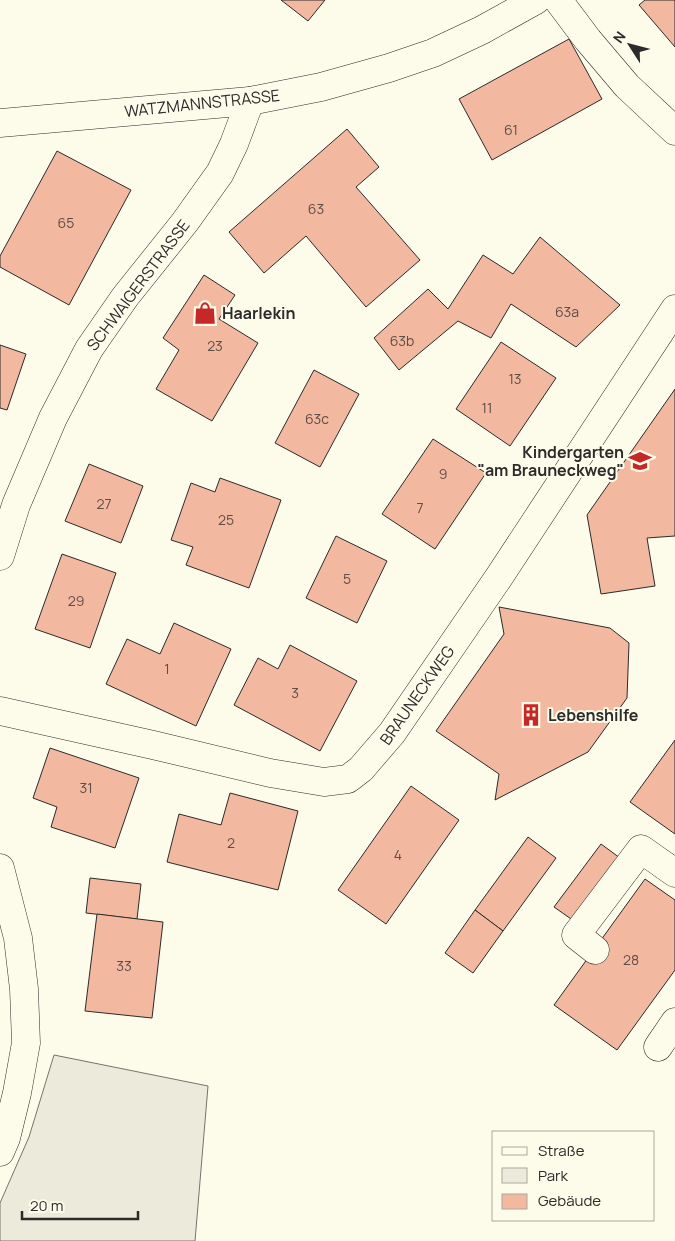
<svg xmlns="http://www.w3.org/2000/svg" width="675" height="1241" viewBox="0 0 675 1241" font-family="Manrope,sans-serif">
<rect width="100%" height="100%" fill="#fdfbea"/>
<path fill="#ecebdb" stroke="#74746e" d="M 54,1055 L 208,1086 L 195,1241 L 0,1241 L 0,1203 L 29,1137 Z"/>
<g fill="#f2b8a0" stroke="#2b2b2b">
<path d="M 281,0 L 325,0 L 308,21 Z"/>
<path d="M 645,0 L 675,0 L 675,47 L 639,5 Z"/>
<path d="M 569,39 L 602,99 L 492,160 L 459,99 Z"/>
<path d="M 347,129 L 379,167 L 356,187 L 420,260 L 366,307 L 306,236 L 264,273 L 229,232 Z"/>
<path d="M 57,151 L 131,190 L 69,305 L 0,267 L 0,256 Z"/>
<path d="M 540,237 L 620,305 L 576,347 L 511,304 L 491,338 L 458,321 L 399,370 L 374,338 L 428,289 L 448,309 L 483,255 L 513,274 Z"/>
<path d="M 204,275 L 235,295 L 219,319 L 258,343 L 212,421 L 156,389 L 179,350 L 163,338 Z"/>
<path d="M 501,342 L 556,378 L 510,446 L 456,409 Z"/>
<path d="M 0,345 L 26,354 L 7,410 L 0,408 Z"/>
<path d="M 314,370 L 359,394 L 320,467 L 275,443 Z"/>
<path d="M 675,389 L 675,536 L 647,538 L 655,586 L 601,594 L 587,515 Z"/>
<path d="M 433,439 L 486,473 L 435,549 L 382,514 Z"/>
<path d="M 89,464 L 143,486 L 121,543 L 65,521 Z"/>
<path d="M 220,478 L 281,500 L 249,588 L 186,565 L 193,547 L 171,540 L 191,483 L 215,492 Z"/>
<path d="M 336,536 L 387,561 L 357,623 L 306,598 Z"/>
<path d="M 62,554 L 116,573 L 90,648 L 35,629 Z"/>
<path d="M 499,607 L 610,628 L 629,643 L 627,698 L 588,752 L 495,800 L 499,774 L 436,731 L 504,634 Z"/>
<path d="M 174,623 L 231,649 L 196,726 L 106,684 L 127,639 L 160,654 Z"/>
<path d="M 290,645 L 357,681 L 320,751 L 234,705 L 258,658 L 278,669 Z"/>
<path d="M 675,740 L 675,834 L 630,802 Z"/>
<path d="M 50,748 L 139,778 L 115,848 L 51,827 L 57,807 L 33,798 Z"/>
<path d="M 411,786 L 459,820 L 386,924 L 338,890 Z"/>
<path d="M 230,793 L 298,811 L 278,890 L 167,862 L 179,814 L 221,825 Z"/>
<path d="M 528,837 L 556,858 L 503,931 L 475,910 Z"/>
<path d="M 601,844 L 620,858 L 574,921 L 554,907 Z"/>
<path d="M 90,878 L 141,884 L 137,919 L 86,913 Z"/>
<path d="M 645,879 L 675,900 L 675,970 L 617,1050 L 554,1005 Z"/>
<path d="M 475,910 L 503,931 L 473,973 L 445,953 Z"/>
<path d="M 97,914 L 163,922 L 152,1018 L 85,1011 Z"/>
</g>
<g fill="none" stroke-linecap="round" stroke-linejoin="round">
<defs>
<g id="minor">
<path d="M 558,0 L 588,40 L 627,86 L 675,131"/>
<path d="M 0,123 L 250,101 L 321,87 L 389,68 L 433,53 L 482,30 L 536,0"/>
<path d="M 0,556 L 16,505 L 53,418 L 89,349 L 125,297 L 185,222 L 220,173 L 234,144 L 250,101"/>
<path d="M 0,711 L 153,745 L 270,773 L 324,782 L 348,779 L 361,769 L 392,733 L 499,577 L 675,309"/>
<path d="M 0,868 L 18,938 L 24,989 L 26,1043 L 17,1093 L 6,1138 L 0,1152"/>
<path d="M 595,950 L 576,935 L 641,849 L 675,873"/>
<path d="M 658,1047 L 675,1022"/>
</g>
</defs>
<use href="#minor" stroke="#2b2b2b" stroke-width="29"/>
<use href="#minor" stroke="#fdfbea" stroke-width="28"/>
</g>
<defs>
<symbol id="shop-bare" viewBox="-9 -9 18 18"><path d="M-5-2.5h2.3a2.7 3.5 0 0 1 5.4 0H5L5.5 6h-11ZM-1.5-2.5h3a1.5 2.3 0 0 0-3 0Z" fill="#c62828" stroke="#fdfbea" stroke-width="2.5" paint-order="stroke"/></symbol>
<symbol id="school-bare" viewBox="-9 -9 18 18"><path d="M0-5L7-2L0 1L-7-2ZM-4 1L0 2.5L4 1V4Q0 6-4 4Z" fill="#c62828" stroke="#fdfbea" stroke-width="2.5" paint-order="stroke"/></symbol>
<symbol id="building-bare" viewBox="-9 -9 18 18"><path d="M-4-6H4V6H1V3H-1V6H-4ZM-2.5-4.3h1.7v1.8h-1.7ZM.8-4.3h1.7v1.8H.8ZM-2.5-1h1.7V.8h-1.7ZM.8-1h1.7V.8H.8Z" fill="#c62828" stroke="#fdfbea" stroke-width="2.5" paint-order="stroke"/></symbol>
</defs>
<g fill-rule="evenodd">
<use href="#shop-bare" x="189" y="297" width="32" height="32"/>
<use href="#school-bare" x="624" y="445" width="32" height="32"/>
<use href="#building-bare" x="515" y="699" width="32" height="32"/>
</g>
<g text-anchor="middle" stroke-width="4" stroke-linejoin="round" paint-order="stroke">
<g font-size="14" fill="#5d4e48">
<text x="511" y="135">61</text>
<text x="316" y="214">63</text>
<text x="66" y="228">65</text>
<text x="567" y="317">63a</text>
<text x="402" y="346">63b</text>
<text x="215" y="351">23</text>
<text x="515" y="384">13</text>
<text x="487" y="413">11</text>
<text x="317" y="424">63c</text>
<text x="443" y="479">9</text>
<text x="104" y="509">27</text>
<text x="420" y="513">7</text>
<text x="226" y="525">25</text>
<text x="347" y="584">5</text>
<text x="76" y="606">29</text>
<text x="167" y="674">1</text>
<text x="295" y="698">3</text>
<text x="86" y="793">31</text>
<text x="231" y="848">2</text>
<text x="398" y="860">4</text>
<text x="631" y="965">28</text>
<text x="124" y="971">33</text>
</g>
<g font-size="16" fill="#2b2b2b" stroke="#fdfbea">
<text transform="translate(202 103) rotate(-6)" y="6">WATZMANNSTRASSE</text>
<text transform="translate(138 285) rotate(-53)" y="6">SCHWAIGERSTRASSE</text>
<text transform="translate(417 695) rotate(-55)" y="6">BRAUNECKWEG</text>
</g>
<g font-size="16" font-weight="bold" fill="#2b2b2b" stroke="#fdfbea" text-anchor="start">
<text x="222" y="319">Haarlekin</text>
<text x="624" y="458" text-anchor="end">Kindergarten<tspan x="624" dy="18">"am Brauneckweg"</tspan></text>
<text x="548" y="721">Lebenshilfe</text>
</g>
</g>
<rect x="492" y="1131" width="162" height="90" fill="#fdfbea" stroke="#a9a89e"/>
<rect x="502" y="1147" width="25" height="8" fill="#fdfbea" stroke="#a9a89e"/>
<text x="538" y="1156" font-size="15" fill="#2b2b2b">Straße</text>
<rect x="502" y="1168" width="25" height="15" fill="#ecebdb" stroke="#a9a89e"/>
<text x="538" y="1181" font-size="15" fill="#2b2b2b">Park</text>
<rect x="502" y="1194" width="25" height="15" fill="#f2b8a0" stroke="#a9a89e"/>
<text x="538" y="1206" font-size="15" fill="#2b2b2b">Gebäude</text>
<g transform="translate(630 45) rotate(306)" stroke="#fdfbea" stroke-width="4" paint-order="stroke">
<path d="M0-4L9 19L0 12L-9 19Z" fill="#2b2b2b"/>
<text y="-8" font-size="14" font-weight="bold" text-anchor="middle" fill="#2b2b2b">N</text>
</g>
<path d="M22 1211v8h116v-8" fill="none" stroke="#2b2b2b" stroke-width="2.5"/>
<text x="30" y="1211" font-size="15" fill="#2b2b2b" stroke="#fdfbea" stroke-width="4" paint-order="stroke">20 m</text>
</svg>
